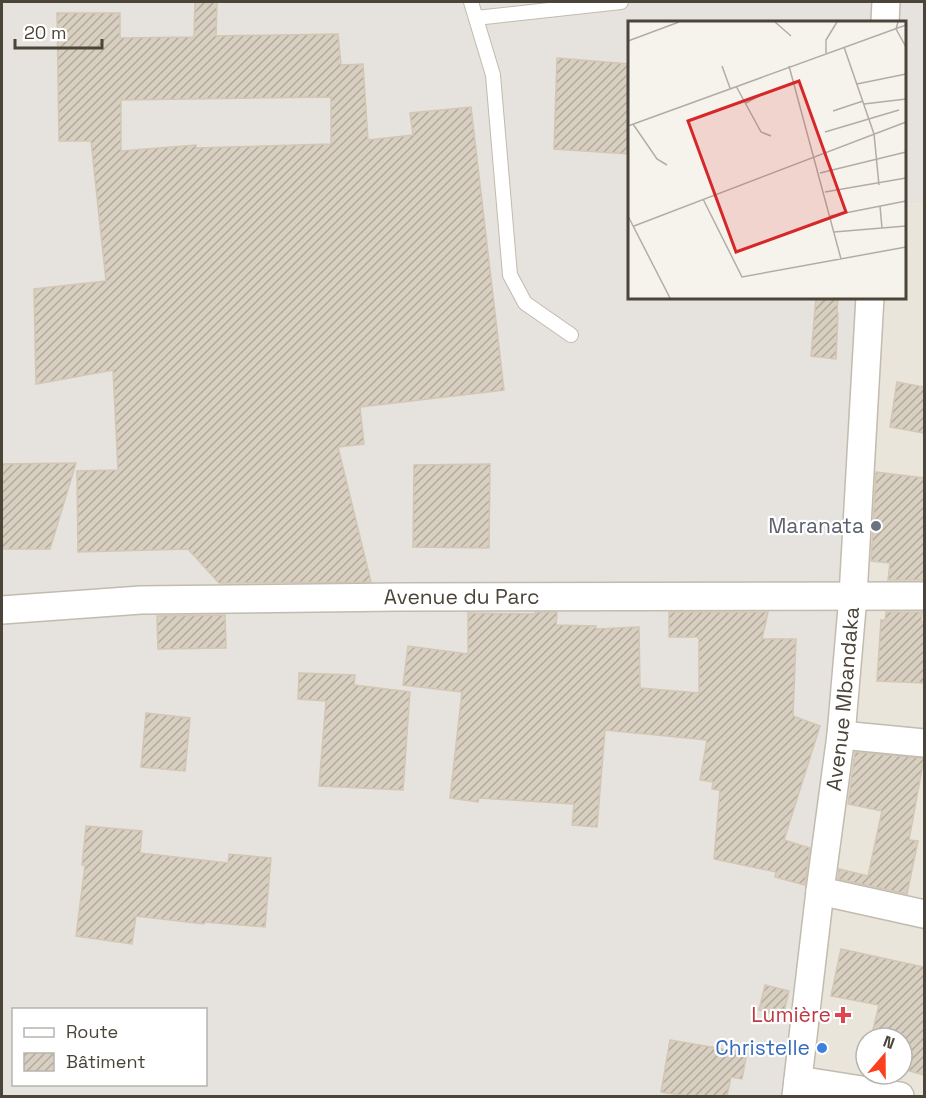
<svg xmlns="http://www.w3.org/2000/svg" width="926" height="1098" viewBox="0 0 926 1098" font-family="'Space Grotesk',sans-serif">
<defs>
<pattern id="building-hatch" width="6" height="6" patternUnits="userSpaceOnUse" patternTransform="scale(1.5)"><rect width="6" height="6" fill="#d8cfc1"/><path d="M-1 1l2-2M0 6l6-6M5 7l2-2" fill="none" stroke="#b1aa9e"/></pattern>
</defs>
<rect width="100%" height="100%" fill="#f6f3ec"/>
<path fill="#eae5da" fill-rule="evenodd" d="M 924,203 L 924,1096 L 796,1096 L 881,297 L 904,297 L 904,204 ZM 866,1038 L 902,1038 L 902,1074 L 866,1074 Z"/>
<path fill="#e6e2dd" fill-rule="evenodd" d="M 2,2 L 924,2 L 924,203 L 904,204 L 904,22 L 629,22 L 629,297 L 881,297 L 796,1096 L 2,1096 ZM 14,1010 L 206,1010 L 206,1084 L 14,1084 Z"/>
<g fill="url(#building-hatch)" stroke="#d3c7b4" stroke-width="1.5" fill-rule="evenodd">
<path d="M 195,2 L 217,2 L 216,36 L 338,34 L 341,65 L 363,64 L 368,140 L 413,135 L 410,113 L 471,107 L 504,390 L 360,407 L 364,444 L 338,447 L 371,582 L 219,583 L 188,549 L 78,552 L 77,471 L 118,470 L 113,370 L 36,384 L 34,289 L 106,281 L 91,141 L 59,141 L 57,13 L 120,13 L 120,38 L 194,37 ZM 331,97 L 331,144 L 196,148 L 196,145 L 121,151 L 121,100 Z"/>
<path d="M 557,58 L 629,64 L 629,154 L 554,149 Z"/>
<path d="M 816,297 L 838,297 L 837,313 L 838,313 L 836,359 L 811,356 Z"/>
<path d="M 897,382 L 924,387 L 924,433 L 890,427 Z"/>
<path d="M 76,463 L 50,549 L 2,549 L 2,464 Z"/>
<path d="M 490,464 L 489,548 L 413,547 L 414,465 Z"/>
<path d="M 876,472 L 924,478 L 924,580 L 888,580 L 890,563 L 871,561 Z"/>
<path d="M 535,612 L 557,612 L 556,625 L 596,626 L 596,629 L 639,627 L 640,688 L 699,693 L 699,639 L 698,637 L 669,637 L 669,612 L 768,612 L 762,639 L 796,639 L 793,716 L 820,726 L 784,840 L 810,848 L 805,885 L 775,877 L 776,872 L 714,859 L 720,790 L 712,789 L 713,782 L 700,780 L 707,740 L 605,730 L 597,827 L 572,825 L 574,804 L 479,798 L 478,802 L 450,798 L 462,692 L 403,685 L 408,646 L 468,654 L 468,613 L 535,614 Z"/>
<path d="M 886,612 L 922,612 L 921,622 L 924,622 L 924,683 L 877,681 L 881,620 L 885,620 Z"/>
<path d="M 225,615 L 226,648 L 158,649 L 157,616 Z"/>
<path d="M 299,673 L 355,675 L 354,685 L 410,692 L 403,790 L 319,786 L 326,701 L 298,699 Z"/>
<path d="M 146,713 L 190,718 L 185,771 L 141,767 Z"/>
<path d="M 855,752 L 924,758 L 909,840 L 918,841 L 907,894 L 838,879 L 839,869 L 868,876 L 882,811 L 848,804 Z"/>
<path d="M 86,826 L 142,831 L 140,853 L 228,863 L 229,854 L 271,858 L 265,927 L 205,922 L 204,924 L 136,916 L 132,944 L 76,936 L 85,865 L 82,865 Z"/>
<path d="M 841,949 L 924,967 L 924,1075 L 902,1069 L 902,1038 L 871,1038 L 879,1005 L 831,996 Z"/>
<path d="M 765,985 L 789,991 L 783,1016 L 759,1010 Z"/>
<path d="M 670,1040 L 747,1053 L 742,1079 L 731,1077 L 727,1096 L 687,1096 L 661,1092 Z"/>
</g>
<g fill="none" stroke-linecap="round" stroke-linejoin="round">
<defs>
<g id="lane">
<path d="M 471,2 L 493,75 L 510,275 L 525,303 L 571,335"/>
<path d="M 476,18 L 621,2"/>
</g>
<g id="street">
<path d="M 885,22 L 886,2"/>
<path id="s1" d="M 2,610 L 141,600 L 398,597 L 924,596"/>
<path d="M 841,735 L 924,743"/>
<path d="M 820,891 L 924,914"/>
<path d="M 798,1080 L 900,1096"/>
<path id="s2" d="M 796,1096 L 820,891 L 841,735 L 853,596 L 870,297"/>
</g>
</defs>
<use href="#lane" stroke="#c2bbae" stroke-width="16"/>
<use href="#street" stroke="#c2bbae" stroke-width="30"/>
<use href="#lane" stroke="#fff" stroke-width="14"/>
<use href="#street" stroke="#fff" stroke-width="27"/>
</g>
<circle fill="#6b7280" stroke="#fff" stroke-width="2" cx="876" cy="526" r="6"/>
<path fill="#e0444e" stroke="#fff" stroke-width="2" d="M840 1006h6v6h6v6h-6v6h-6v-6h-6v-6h6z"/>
<circle fill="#3f7fe0" stroke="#fff" stroke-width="2" cx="822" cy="1048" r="6"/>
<g text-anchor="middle" stroke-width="4.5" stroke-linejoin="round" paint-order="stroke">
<g font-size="21" fill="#5b616d" stroke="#fff" text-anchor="end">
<text x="864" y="533">Maranata</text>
</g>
<g font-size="21" fill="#4b4439" stroke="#fff">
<text dy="7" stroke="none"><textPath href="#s1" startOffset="460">Avenue du Parc</textPath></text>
<text dy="7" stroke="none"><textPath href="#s2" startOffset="400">Avenue Mbandaka</textPath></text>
</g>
<g font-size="21" fill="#be3a42" stroke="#fff" text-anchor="end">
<text x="831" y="1022">Lumière</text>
</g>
<g font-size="21" fill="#366cbe" stroke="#fff" text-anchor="end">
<text x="810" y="1055">Christelle</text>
</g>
</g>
<g transform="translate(628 21)">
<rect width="278" height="278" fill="#f6f3ec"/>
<path fill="none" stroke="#b2ada4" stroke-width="1.5" d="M 147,1 L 163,15M 270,1 L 268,8 L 278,26M 0,20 L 51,1M 216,26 L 246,113 L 251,164M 198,32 L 198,19 L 209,1M 94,45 L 102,67M 161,45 L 213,238M 229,63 L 278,53M 108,65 L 133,111 L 143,115M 118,82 L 137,72M 236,83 L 278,78M 205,90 L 235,80M 5,103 L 29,138 L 39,144M 0,105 L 278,4M 197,111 L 271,89M 192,152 L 278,131M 197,171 L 278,157M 75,178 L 114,256 L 278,226M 252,185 L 254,207M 0,195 L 42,277M 202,195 L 278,180M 6,205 L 278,101M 206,211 L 278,205"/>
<path fill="#d62828" fill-opacity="0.15" stroke="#d62828" stroke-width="3" d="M 171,60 L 218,191 L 108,231 L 60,100 Z"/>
<rect width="278" height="278" fill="none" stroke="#4b4439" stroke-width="3"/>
</g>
<rect width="926" height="1098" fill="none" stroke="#4b4439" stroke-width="6"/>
<rect x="12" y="1008" width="195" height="78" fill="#ffffff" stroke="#b7b4b0" stroke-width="1.5"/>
<rect x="24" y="1028" width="30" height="9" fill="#ffffff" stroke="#b7b4b0" stroke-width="1.5"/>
<text x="66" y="1038" font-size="18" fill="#4b4439">Route</text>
<rect x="24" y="1053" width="30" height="18" fill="url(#building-hatch)" stroke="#b7b4b0" stroke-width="1.5"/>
<text x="66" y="1068" font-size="18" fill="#4b4439">Bâtiment</text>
<g transform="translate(884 1056) rotate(20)"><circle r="28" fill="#ffffff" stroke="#b7b4b0" stroke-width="1.5"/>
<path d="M0-4.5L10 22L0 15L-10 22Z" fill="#fc3f1d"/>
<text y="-9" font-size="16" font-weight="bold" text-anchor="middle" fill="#4b4439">N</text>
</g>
<path d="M15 39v9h87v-9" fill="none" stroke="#4b4439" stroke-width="3"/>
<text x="24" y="39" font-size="18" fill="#4b4439" stroke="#ffffff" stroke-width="4.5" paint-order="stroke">20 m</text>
</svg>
